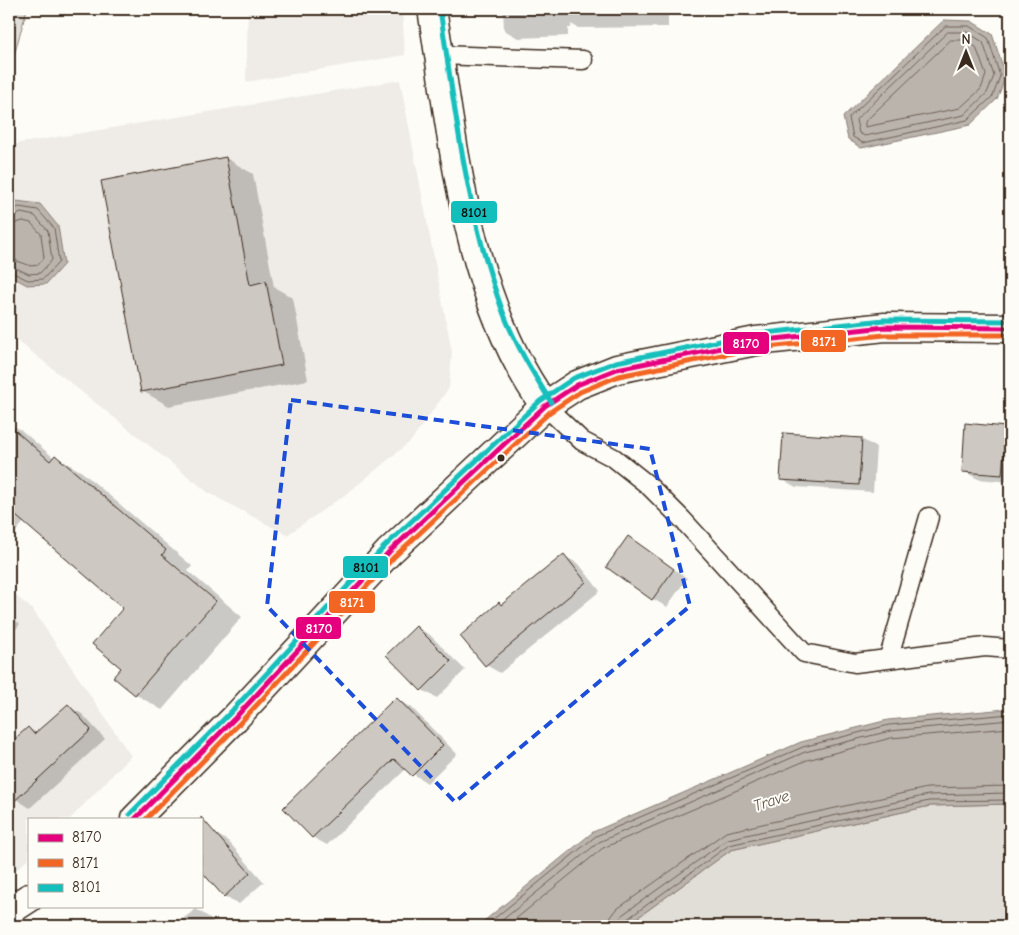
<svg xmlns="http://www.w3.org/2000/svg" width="1019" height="935" viewBox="0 0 1019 935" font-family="'Comic Neue',sans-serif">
<rect width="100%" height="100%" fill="#fdfcf7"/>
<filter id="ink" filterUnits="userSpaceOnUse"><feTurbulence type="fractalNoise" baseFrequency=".02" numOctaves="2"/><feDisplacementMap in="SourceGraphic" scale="10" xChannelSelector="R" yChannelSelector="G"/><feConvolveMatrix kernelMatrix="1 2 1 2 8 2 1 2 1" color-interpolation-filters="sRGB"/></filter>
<g filter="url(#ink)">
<g fill="#efece7">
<path d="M 248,9 L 402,9 L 405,55 L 246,82 Z"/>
<path d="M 400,80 L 452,352 L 449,388 L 411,441 L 349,492 L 287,535 L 209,493 L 9,334 L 9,145 Z"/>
<path d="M 9,590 L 33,610 L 131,756 L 70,819 L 29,819 L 29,858 L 9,877 Z"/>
</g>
<g fill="#e1ded7" stroke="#8e847a">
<path d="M 9,9 L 27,9 L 9,73 Z"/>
<path d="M 1010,804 L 1010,926 L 626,926 L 731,850 L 930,806 Z"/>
</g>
<g fill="#bbb4ad" stroke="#887d74">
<path d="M 944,20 L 971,21 L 992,34 L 1006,76 L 997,99 L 970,125 L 861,148 L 848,139 L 843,117 Z"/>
<path d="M 16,201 L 40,204 L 58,226 L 64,264 L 46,284 L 27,285 L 9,275 L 9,208 Z"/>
<path d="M 1006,709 L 1010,709 L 1010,804 L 930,806 L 731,850 L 626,926 L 478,926 L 593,832 L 801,742 L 888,720 Z"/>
</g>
<g fill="#0003">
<path d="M 503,9 L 668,9 L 668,27 L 578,28 L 571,24 L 571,28 L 568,28 L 568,36 L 518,38 L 504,30 Z"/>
<path d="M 226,158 L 253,174 L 274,287 L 293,298 L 308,380 L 169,406 L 142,391 Z"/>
<path d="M 9,423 L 21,430 L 54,458 L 56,457 L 82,472 L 192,566 L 188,571 L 242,617 L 162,710 L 135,694 L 123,668 L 125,608 L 24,522 L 9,540 Z"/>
<path d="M 1005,428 L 1010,431 L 1010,482 L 978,479 L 963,471 Z"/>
<path d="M 861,439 L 876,447 L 873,492 L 796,487 L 781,479 Z"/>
<path d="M 628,538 L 687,578 L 667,607 L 653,599 Z"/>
<path d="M 564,556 L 579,564 L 600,591 L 500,673 L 486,665 L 499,604 L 502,606 Z"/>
<path d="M 9,615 L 20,624 L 9,638 Z"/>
<path d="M 416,627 L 430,635 L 465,670 L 437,698 L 422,690 L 388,655 Z"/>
<path d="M 396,699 L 411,707 L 457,754 L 427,783 L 406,769 L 327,845 L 312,837 Z"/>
<path d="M 68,706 L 82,714 L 105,739 L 30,808 L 16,799 L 9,791 L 9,746 L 28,728 L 37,733 Z"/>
<path d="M 214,833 L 228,841 L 264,882 L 239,904 L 224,896 Z"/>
<path d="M 196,909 L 210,918 L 217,926 L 173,926 Z"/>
</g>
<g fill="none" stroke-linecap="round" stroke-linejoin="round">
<g stroke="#6e6157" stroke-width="1">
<path d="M 946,26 L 969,26 L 988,38 L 1000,76 L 993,96 L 967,120 L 863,143 L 853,137 L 849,118 Z"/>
<path d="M 948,32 L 967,32 L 983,42 L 994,76 L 987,93 L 964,115 L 865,136 L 859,133 L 856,120 Z"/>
<path d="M 951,40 L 965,40 L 976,47 L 986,75 L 981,89 L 960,108 L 865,127 L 865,122 Z"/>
<path d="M 9,211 L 19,207 L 38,210 L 54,228 L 59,262 L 43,279 L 28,280 L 9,271"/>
<path d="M 9,218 L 21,213 L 35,216 L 48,231 L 52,260 L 40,273 L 29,274 L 9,265"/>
<path d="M 9,225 L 23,221 L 31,223 L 41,234 L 44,258 L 38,265 L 31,266 L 9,258"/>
<path d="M 485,926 L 596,836 L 803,747 L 889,725 L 1010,714"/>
<path d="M 495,926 L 599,842 L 805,752 L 890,731 L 1010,720"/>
<path d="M 507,926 L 603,848 L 807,760 L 891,738 L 1010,728"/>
<path d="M 610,926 L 611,917 L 617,909 L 726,832 L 927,788 L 1010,786"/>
<path d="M 617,926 L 622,915 L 728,839 L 928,795 L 1010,793"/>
<path d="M 623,926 L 626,920 L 729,845 L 929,801 L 1010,800"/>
</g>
</g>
<g fill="#cdc8c2" stroke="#3b2a1e">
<path d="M 226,157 L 250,285 L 266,281 L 282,365 L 141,392 L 101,181 Z"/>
<path d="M 965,423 L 1006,427 L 1002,475 L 962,472 Z"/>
<path d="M 9,425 L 50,461 L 55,455 L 166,550 L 162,555 L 216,601 L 135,695 L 113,677 L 121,668 L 92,644 L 123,608 L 9,510 Z"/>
<path d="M 783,433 L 862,438 L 859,485 L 780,480 Z"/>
<path d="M 628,536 L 674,569 L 652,600 L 606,567 Z"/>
<path d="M 564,554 L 586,582 L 485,666 L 460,636 L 499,602 L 501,605 Z"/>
<path d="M 416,626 L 451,661 L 421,691 L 386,655 Z"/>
<path d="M 396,697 L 443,745 L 412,776 L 394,759 L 312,838 L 283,808 Z"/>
<path d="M 68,704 L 91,730 L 9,806 L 9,744 L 28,727 L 34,734 Z"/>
<path d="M 201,817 L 250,873 L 224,897 L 201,871 Z"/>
</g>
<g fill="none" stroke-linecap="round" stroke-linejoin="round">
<defs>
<g id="lane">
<path d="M 440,55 L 583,60"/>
<path d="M 545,406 L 582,441 L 614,458 L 648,485 L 682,519 L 804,653 L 855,663 L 985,647 L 1010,649"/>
<path d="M 889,657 L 929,517"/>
</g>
<path id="street" d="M 432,9 C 453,139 466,297 545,406"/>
<g id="primary">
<path d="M 135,819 L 235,718 L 389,552 L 545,406 L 577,385 L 617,369 L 756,341 L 885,327 L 1010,328"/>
<path d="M 9,911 L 29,898"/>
</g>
</defs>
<use href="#lane" stroke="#3b2a1e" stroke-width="21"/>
<use href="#street" stroke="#3b2a1e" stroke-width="31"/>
<use href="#primary" stroke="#3b2a1e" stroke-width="31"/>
<use href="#lane" stroke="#fdfcf7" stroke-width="18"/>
<use href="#street" stroke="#fdfcf7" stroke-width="28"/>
<use href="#primary" stroke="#fdfcf7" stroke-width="28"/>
<defs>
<path id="bus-1" d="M 135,819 L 235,718 L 389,552 L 545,406 L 577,385 L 617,369 L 756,341 L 885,327 L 1010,328"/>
<path id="bus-2" d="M 146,819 L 240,723 L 394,557 L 550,412 L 580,392 L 619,376 L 757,348 L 885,335 L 1010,335"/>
<g id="bus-3">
<path d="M 440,9 C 455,111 467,215 503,312 C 515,344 533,373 551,402"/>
<path d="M 130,814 L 230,713 L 384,547 L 540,401 L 574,378 L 616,362 L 755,334 L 884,320 L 1010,321"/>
</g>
</defs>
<use href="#bus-1" stroke="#fdfcf7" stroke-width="9"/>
<use href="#bus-2" stroke="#fdfcf7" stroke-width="9"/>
<use href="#bus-3" stroke="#fdfcf7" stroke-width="9"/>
<use href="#bus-1" stroke="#e5007d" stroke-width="5"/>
<use href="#bus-2" stroke="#f26522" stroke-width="5"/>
<use href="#bus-3" stroke="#12bfbc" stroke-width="5"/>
</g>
</g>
<path fill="none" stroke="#1d4ed8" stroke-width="4" stroke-dasharray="10 6" stroke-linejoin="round" d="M 291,400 L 650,449 L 690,606 L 455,802 L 267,606 Z"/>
<circle fill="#3b2a1e" stroke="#fdfcf7" stroke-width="2" cx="501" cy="458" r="4.5"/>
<g text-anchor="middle" stroke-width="4" stroke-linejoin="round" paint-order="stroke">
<g font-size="16" font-style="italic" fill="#615349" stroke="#fdfcf7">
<text transform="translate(771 800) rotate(-18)" y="6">Trave</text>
</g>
</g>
<g stroke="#fdfcf7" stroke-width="2">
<rect x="450" y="200" width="48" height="24" rx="5" fill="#12bfbc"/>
<rect x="800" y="329" width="47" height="24" rx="5" fill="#f26522"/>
<rect x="722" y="331" width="48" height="24" rx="5" fill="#e5007d"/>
<rect x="342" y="555" width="47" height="24" rx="5" fill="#12bfbc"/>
<rect x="328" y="590" width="48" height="24" rx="5" fill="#f26522"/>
<rect x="295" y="616" width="47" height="24" rx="5" fill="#e5007d"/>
</g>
<g font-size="14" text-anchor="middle" font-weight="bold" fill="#fff">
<text x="824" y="346">8171</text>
<text x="746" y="348">8170</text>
<text x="352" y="607">8171</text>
<text x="319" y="633">8170</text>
</g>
<g font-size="14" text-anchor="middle" font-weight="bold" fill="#111">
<text x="474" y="217">8101</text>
<text x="366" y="572">8101</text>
</g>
<rect width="1019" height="935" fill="none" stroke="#fdfcf7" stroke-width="30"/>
<rect x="15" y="15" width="989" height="905" fill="none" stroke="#3b2a1e" stroke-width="2" filter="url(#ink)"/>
<rect x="28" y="818" width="175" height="90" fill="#fdfcf7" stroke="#afa8a0"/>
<rect x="38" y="834" width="25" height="8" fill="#e5007d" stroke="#afa8a0"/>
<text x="72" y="842" font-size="15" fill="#3b2a1e">8170</text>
<rect x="38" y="859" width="25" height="8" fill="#f26522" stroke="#afa8a0"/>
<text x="72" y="868" font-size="15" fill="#3b2a1e">8171</text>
<rect x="38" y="884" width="25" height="8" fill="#12bfbc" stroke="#afa8a0"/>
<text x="72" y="892" font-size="15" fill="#3b2a1e">8101</text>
<g transform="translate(966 52)" stroke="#fdfcf7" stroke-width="4" paint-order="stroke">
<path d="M0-4L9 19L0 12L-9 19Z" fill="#3b2a1e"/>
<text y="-8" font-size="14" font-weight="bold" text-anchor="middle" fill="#3b2a1e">N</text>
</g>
</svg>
